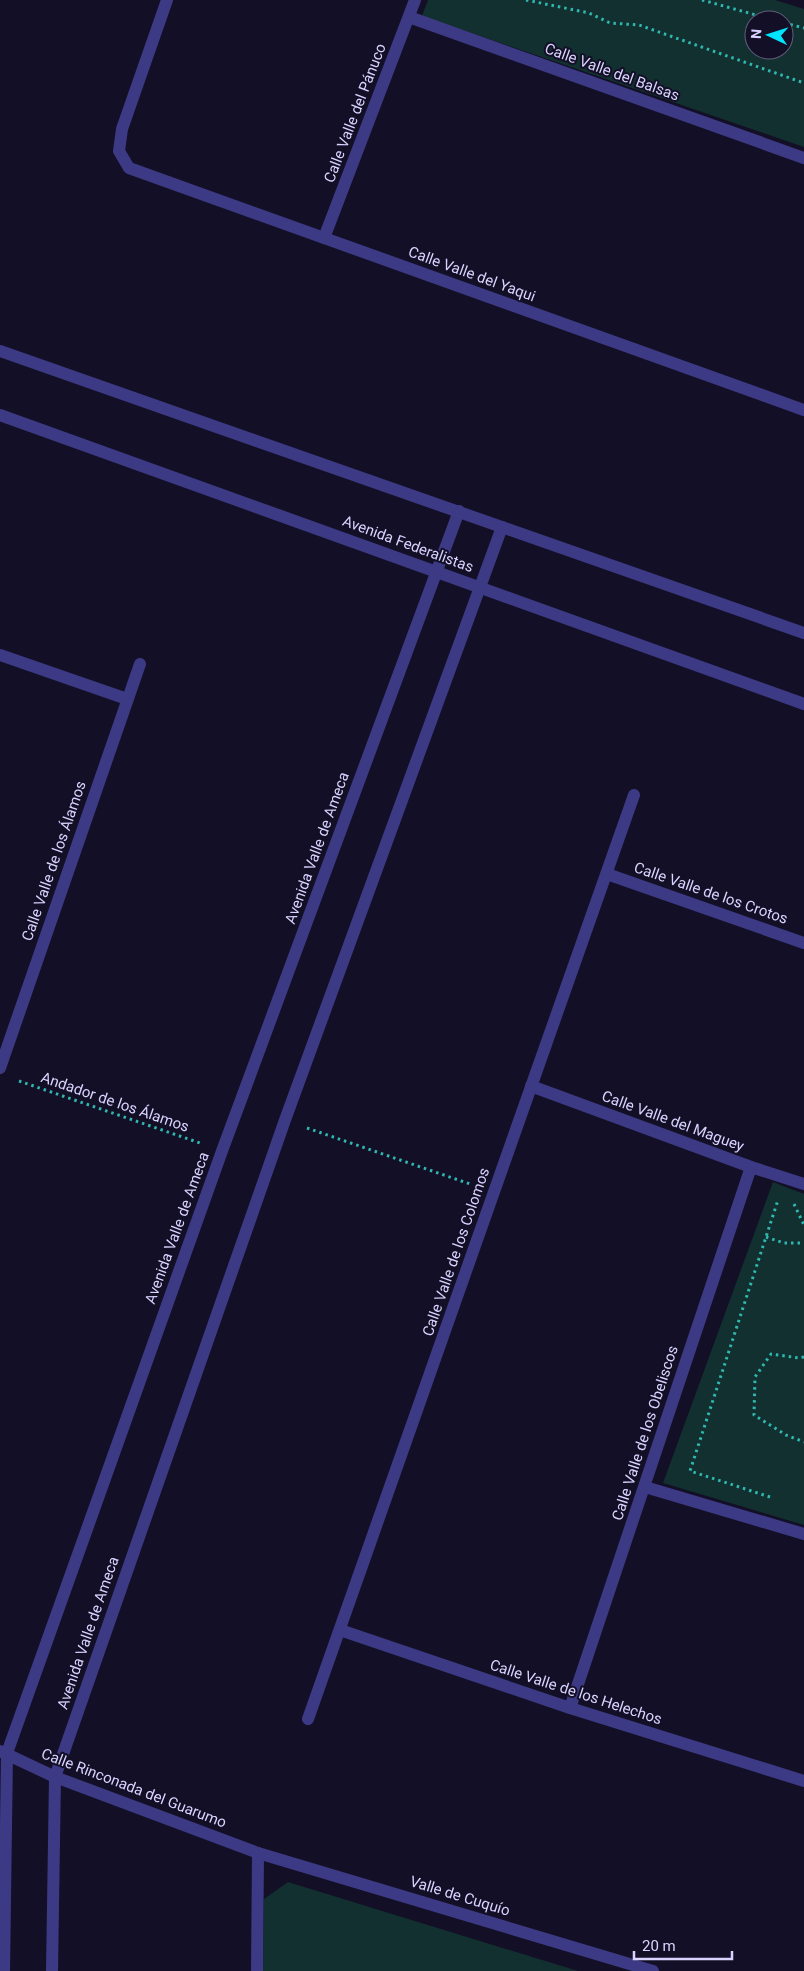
<svg xmlns="http://www.w3.org/2000/svg" width="804" height="1971" viewBox="0 0 804 1971" font-family="Roboto,sans-serif">
<rect width="100%" height="100%" fill="#130f26"/>
<g fill="#12302f" fill-rule="evenodd">
<path d="M 428,0 L 775,0 L 804,9 L 804,147 L 422,16 ZM 754,20 L 784,20 L 784,50 L 754,50 Z"/>
<path d="M 773,1182 L 804,1194 L 804,1525 L 663,1483 Z"/>
<path d="M 288,1882 L 578,1971 L 263,1971 L 264,1899 Z"/>
</g>
<g fill="none" stroke-linecap="round" stroke-linejoin="round">
<g stroke="#2fb8b0" stroke-width="3" stroke-dasharray="2.5 4" stroke-linecap="butt">
<path d="M 526,0 L 589,13 L 610,23 L 639,25 L 804,83"/>
<path d="M 702,0 L 774,20"/>
<path d="M 784,23 L 804,28"/>
<path d="M 19,1081 L 200,1143"/>
<path d="M 307,1128 L 473,1185"/>
<path d="M 794,1204 L 804,1225"/>
<path d="M 766,1237 L 784,1243 L 804,1243"/>
<path d="M 804,1357 L 799,1358 L 771,1354 L 755,1377 L 754,1415 L 786,1435 L 804,1442"/>
<path d="M 770,1497 L 690,1471 L 778,1200"/>
</g>
<g stroke="#3d3a85" stroke-width="12">
<path d="M 167,0 L 122,129 L 119,151 L 129,168 L 804,410"/>
<path d="M 409,17 L 804,158"/>
<path d="M 324,238 L 415,0"/>
<path d="M 0,655 L 127,699"/>
<path d="M 607,874 L 804,943"/>
<path d="M 0,1068 L 140,664"/>
<path d="M 531,1086 L 751,1167 L 804,1184"/>
<path d="M 645,1487 L 804,1534"/>
<path d="M 340,1630 L 570,1708 L 804,1781"/>
<path d="M 570,1708 L 751,1167"/>
<path d="M 308,1719 L 634,795"/>
<path d="M 0,1751 L 55,1777 L 258,1853 L 653,1971"/>
<path d="M 4,1971 L 7,1753 L 222,1151 L 459,511"/>
<path d="M 52,1971 L 55,1777 L 285,1120 L 502,527"/>
<path d="M 257,1971 L 258,1853"/>
</g>
<g stroke="#3d3a85" stroke-width="12">
<path d="M 0,351 L 804,633"/>
<path d="M 0,415 L 804,704"/>
</g>
</g>
<g text-anchor="middle" stroke-width="4" stroke-linejoin="round" paint-order="stroke">
<g font-size="15" fill="#d9d4ff" stroke="#130f26">
<text transform="translate(612 72) rotate(20)" y="5">Calle Valle del Balsas</text>
<text transform="translate(355 113) rotate(-69)" y="5">Calle Valle del Pánuco</text>
<text transform="translate(472 274) rotate(20)" y="5">Calle Valle del Yaqui</text>
<text transform="translate(408 544) rotate(20)" y="5">Avenida Federalistas</text>
<text transform="translate(317 848) rotate(-70)" y="5">Avenida Valle de Ameca</text>
<text transform="translate(54 861) rotate(-71)" y="5">Calle Valle de los Álamos</text>
<text transform="translate(711 893) rotate(19)" y="5">Calle Valle de los Crotos</text>
<text transform="translate(115 1102) rotate(19)" y="5">Andador de los Álamos</text>
<text transform="translate(673 1121) rotate(20)" y="5">Calle Valle del Maguey</text>
<text transform="translate(177 1228) rotate(-70)" y="5">Avenida Valle de Ameca</text>
<text transform="translate(456 1252) rotate(-71)" y="5">Calle Valle de los Colomos</text>
<text transform="translate(645 1433) rotate(-72)" y="5">Calle Valle de los Obeliscos</text>
<text transform="translate(88 1633) rotate(-71)" y="5">Avenida Valle de Ameca</text>
<text transform="translate(576 1692) rotate(18)" y="5">Calle Valle de los Helechos</text>
<text transform="translate(134 1788) rotate(21)" y="5">Calle Rinconada del Guarumo</text>
<text transform="translate(460 1896) rotate(17)" y="5">Valle de Cuquío</text>
</g>
</g>
<g transform="translate(769 35) rotate(274)"><circle r="24" fill="#130f26" stroke="#625e7d"/>
<path d="M0-4L9 19L0 12L-9 19Z" fill="#00e5ff"/>
<text y="-8" font-size="14" font-weight="bold" text-anchor="middle" fill="#d9d4ff">N</text>
</g>
<path d="M634 1951v8h98v-8" fill="none" stroke="#d9d4ff" stroke-width="2.5"/>
<text x="642" y="1951" font-size="15" fill="#d9d4ff" stroke="#130f26" stroke-width="4" paint-order="stroke">20 m</text>
</svg>
